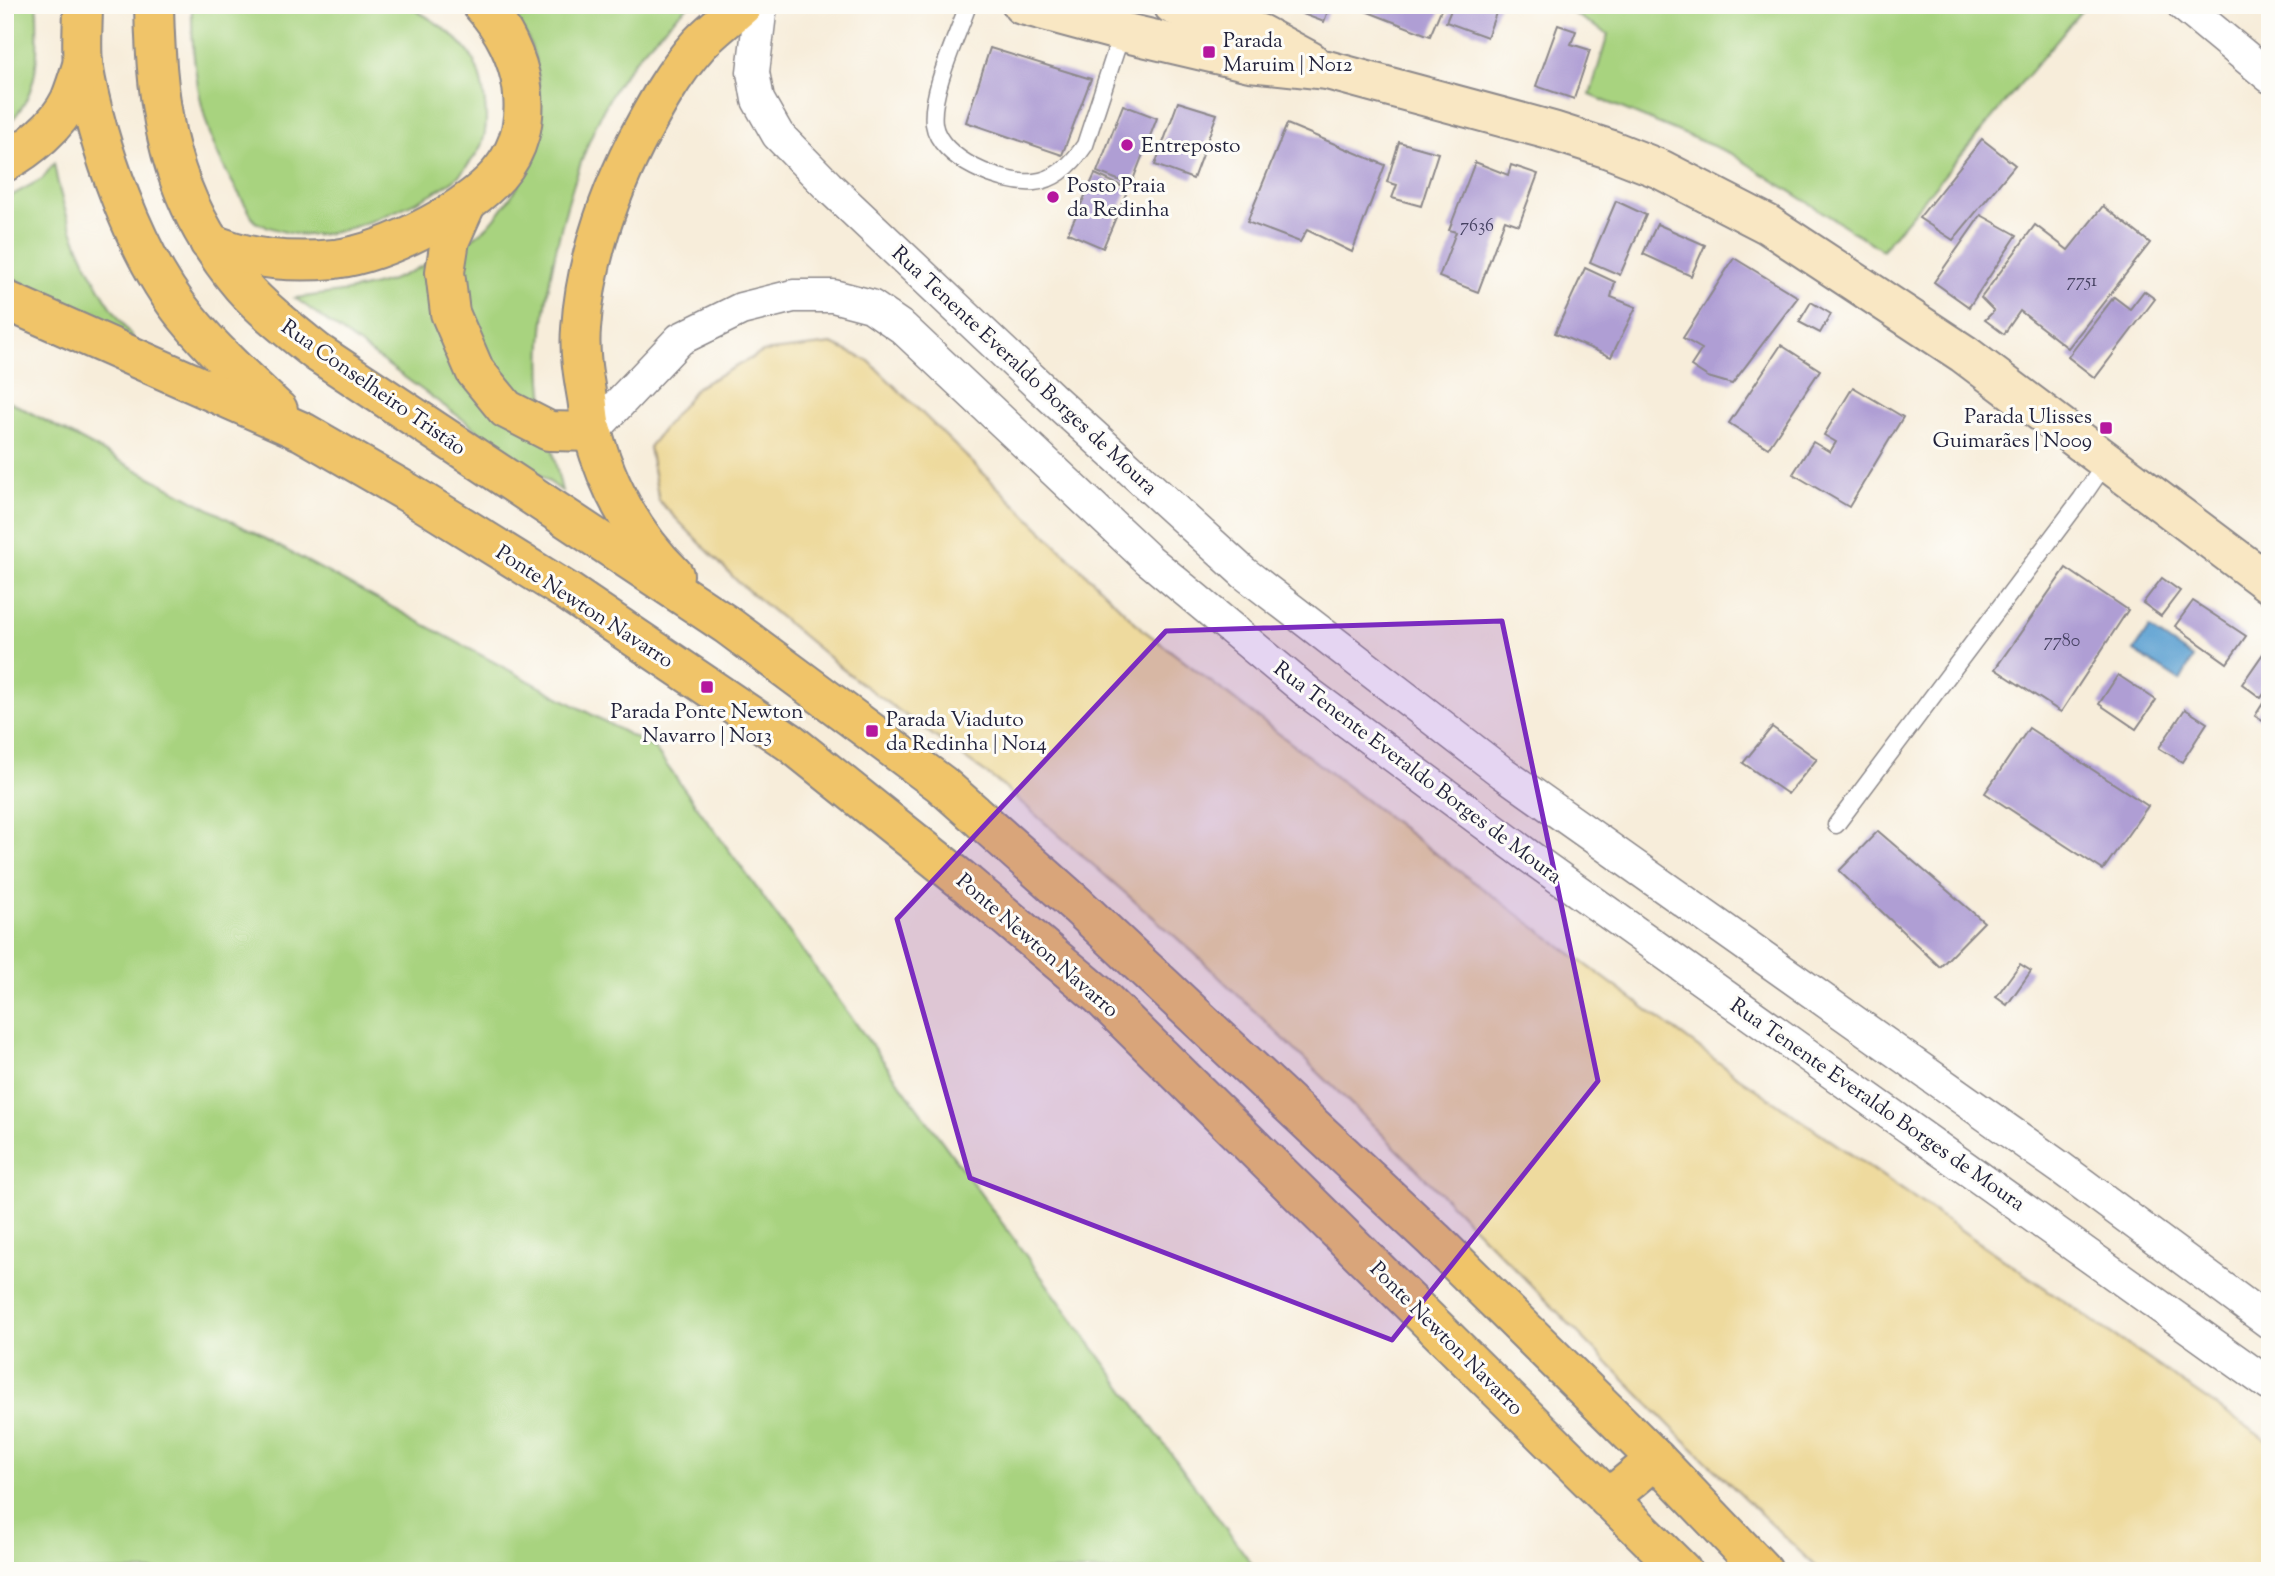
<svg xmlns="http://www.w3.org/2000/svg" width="2275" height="1576" viewBox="0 0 2275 1576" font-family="'Sorts Mill Goudy',serif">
<rect width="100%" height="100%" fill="#fdfcf7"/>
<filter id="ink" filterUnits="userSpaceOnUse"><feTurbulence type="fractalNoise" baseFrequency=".0143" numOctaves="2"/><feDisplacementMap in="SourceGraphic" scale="14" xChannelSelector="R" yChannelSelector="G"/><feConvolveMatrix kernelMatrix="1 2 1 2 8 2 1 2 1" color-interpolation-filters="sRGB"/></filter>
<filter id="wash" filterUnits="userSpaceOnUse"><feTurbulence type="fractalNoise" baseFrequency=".00686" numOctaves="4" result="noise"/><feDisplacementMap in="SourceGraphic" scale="28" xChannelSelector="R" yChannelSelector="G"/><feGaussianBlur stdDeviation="1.57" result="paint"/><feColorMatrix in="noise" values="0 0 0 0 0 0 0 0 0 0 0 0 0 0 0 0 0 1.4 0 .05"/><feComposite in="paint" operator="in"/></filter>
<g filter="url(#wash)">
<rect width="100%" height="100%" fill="#f7edda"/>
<g fill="#a8d37f" stroke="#657a5d" stroke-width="2">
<path d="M 5,5 L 37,5 C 37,51 43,93 5,127 Z"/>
<path d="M 192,5 L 406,5 C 427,16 451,31 466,49 C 483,69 492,122 481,146 C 478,154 461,174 455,179 C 425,201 348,235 312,235 C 292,236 274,229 255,222 C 243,199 226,175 216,150 C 198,105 191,53 192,5 Z"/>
<path d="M 505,5 L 689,5 C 661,30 638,53 618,84 C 574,150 536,302 542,381 C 545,418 553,455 562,491 L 295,298 C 326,294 358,291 389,281 C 410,273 472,242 487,227 C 500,214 528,173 535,156 C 539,142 539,122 539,108 C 539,63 535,40 505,5 Z"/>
<path d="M 1559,5 L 2086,5 L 1882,250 L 1732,154 L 1590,95 L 1608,34 Z"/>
<path d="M 54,163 C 61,207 77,248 99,287 C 110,308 126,326 138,347 L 5,274 L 5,199 L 42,179 Z"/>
<path d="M 5,399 L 654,748 L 1257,1571 L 5,1571 Z"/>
</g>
<path fill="#eeda9e" stroke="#887e6c" stroke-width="2" d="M 832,344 L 869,361 L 1142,629 L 1436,854 L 1733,1073 L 2270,1443 L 2270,1571 L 1820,1571 L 1674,1430 L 1378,1130 L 1194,953 L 998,782 L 855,679 L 739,583 L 659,501 L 649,447 L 697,387 L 763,352 Z"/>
<path fill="#5da1d2" stroke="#406286" stroke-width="2" d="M 2149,628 L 2193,658 L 2180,681 L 2134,651 Z"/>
<g id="blocks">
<g fill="#af9ed4">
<path d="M 1303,5 L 1330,5 L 1324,22 L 1300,13 Z"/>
<path d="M 1350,5 L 1443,5 L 1430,36 Z"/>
<path d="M 1453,5 L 1499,5 L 1487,37 L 1446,22 Z"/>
<path d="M 1558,25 L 1576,31 L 1571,44 L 1590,50 L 1574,99 L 1536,86 Z"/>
<path d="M 990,48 L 1091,79 L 1062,155 L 966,122 Z"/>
<path d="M 1178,102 L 1217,114 L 1193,179 L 1155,165 Z"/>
<path d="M 1123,105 L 1157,118 L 1131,185 L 1097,172 Z"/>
<path d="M 1287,124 L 1385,165 L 1352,252 L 1307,230 L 1300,242 L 1247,222 Z"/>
<path d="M 1982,139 L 2015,165 L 1953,240 L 1919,218 Z"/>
<path d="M 1399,142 L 1438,153 L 1421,206 L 1392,198 L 1397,185 L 1387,182 Z"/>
<path d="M 1475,162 L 1508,175 L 1511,165 L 1538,174 L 1519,225 L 1505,220 L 1478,292 L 1439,277 L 1456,232 L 1449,230 Z"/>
<path d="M 1095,174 L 1128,189 L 1103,248 L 1068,233 Z"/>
<path d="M 1616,201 L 1646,215 L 1620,275 L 1590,262 Z"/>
<path d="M 2103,206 L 2150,243 L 2068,348 L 2020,311 L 2004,334 L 1985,320 L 1994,311 L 1981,298 L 2035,225 L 2068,250 Z"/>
<path d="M 1981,215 L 2017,235 L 1969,307 L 1934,282 Z"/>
<path d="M 1657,224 L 1705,245 L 1691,276 L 1643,254 Z"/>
<path d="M 1734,258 L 1798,297 L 1732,384 L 1708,377 L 1691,366 L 1702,349 L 1683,338 Z"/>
<path d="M 1585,268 L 1615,282 L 1611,297 L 1636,307 L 1611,357 L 1555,333 Z"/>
<path d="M 2144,291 L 2155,299 L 2095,378 L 2068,357 L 2114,297 L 2130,309 Z"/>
<path d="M 1811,302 L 1831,314 L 1820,333 L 1799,322 Z"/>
<path d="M 1781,345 L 1820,370 L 1768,448 L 1729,423 Z"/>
<path d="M 1853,387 L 1903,417 L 1849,507 L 1793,474 L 1813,442 L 1830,452 L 1836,442 L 1824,435 Z"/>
<path d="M 2066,568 L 2128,610 L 2061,712 L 1995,669 Z"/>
<path d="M 2162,578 L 2180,591 L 2161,616 L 2143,603 Z"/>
<path d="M 2193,601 L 2246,636 L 2227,663 L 2175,626 Z"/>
<path d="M 2267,648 L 2270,650 L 2270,685 L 2261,698 L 2242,684 Z"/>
<path d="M 2118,675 L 2156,700 L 2136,729 L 2099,704 Z"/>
<path d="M 2270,692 L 2270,726 L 2255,716 Z"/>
<path d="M 2185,709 L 2207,723 L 2182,762 L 2159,748 Z"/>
<path d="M 1772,727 L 1817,759 L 1788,794 L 1743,763 Z"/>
<path d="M 2029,728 L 2148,806 L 2103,870 L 1985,793 Z"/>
<path d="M 1878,831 L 1984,922 L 1940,967 L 1839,871 Z"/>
<path d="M 2020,964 L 2031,971 L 2007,1005 L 1996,997 Z"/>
</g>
</g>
</g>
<g filter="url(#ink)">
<use href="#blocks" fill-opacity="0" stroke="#8c888a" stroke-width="2"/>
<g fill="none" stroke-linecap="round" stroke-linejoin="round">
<defs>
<g id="service">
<path d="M 968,5 C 957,37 930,92 934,124 C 939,159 1003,185 1034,182 C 1057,180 1073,163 1085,145 L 1122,32"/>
<path d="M 1836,825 L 2081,499 L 2107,461"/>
</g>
<g id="minor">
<path d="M 761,5 L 753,72 L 758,100 L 778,135 L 828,186 L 1052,398 L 1244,573 L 1503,773 L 2061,1168 L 2270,1323"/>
<path d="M 2183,5 L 2270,77"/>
<path d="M 592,432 L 680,339 L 741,309 L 793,296 L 833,296 L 871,306 L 903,328 L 1149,560 L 1310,694 L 1530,857 L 2270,1385"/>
</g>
<g id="secondary">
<path d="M 1022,5 L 1122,32 L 1250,62 L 1327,70 L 1553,131 L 1609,149 L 1660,169 L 1767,224 L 1964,354 L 2270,584"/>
<path d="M 1173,5 L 1260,34 L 1310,61"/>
</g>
<g id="primary">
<path d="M 83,5 C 83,24 81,45 83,64 C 96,143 136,258 188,319 C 215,352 247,381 278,410"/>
<path d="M 154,5 C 156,114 169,200 242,286 C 264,311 292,332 318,353 L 727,625 L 941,784 L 1078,906 L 1434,1240 L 1656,1459 L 1763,1571"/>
<path d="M 5,162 C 29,149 58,125 70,100 C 75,88 79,75 83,62"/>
<path d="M 467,202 L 450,240 L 445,272 L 450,313 L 475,371 L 506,409 L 549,431 L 592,432"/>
<path d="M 209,242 C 248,260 293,263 335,259 C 368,255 400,241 430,225 C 454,212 480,195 498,175 C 542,125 524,50 482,5"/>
<path d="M 5,300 L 303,432 L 407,492 L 568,592 L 791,743 L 967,884 L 1100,996 L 1682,1571"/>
<path d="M 674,575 C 635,537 608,487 593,434 C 589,423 589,410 587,398 C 583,375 579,352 581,329 C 585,264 607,200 636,142 C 654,108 673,73 699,44 C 712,30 728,18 743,5"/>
<path d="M 1608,1499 L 1656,1459"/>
</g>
</defs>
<use href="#service" stroke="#8c888a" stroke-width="19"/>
<use href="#minor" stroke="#8c888a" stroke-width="35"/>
<use href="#secondary" stroke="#8c888a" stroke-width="42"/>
<use href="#primary" stroke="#8c888a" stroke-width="42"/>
<use href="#service" stroke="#fff" stroke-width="16"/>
<use href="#minor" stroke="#fff" stroke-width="32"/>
<use href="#secondary" stroke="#f9e7c3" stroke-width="38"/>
<use href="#primary" stroke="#f0c469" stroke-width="38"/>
</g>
</g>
<path fill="#7b2cbf" fill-opacity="0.2" stroke="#7b2cbf" stroke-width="5" stroke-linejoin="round" d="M 1502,621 L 1598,1081 L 1392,1340 L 970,1178 L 897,919 L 1166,631 Z"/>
<g fill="#b5179e" stroke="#fdfcf7" stroke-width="2.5">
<rect x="1202" y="45" width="14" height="14" rx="3.5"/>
<circle cx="1127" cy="145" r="7"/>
<circle cx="1053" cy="197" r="7"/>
<rect x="2099" y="421" width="14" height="14" rx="3.5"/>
<rect x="700" y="680" width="14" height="14" rx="3.5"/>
<rect x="865" y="724" width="14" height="14" rx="3.5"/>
</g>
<g text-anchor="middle" stroke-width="6" stroke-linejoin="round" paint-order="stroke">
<g font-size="18" fill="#454161">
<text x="1477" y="231">7636</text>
<text x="2082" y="286">7751</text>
<text x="2062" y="646">7780</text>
</g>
<g font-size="21" fill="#22223b" stroke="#fdfcf7" text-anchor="start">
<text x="1223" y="47">Parada<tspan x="1223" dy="24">Maruim | N012</tspan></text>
<text x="1141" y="152">Entreposto</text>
<text x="1067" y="192">Posto Praia<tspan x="1067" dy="24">da Redinha</tspan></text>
<text x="2092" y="423" text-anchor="end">Parada Ulisses<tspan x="2092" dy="24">Guimarães | N009</tspan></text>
<text x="707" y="718" text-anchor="middle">Parada Ponte Newton<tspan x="707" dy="24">Navarro | N013</tspan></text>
<text x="886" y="726">Parada Viaduto<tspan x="886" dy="24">da Redinha | N014</tspan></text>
</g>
<g font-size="21" fill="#22223b" stroke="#fdfcf7">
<text transform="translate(1025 370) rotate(43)" y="7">Rua Tenente Everaldo Borges de Moura</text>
<text transform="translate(374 387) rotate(35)" y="7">Rua Conselheiro Tristão</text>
<text transform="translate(585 606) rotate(33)" y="7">Ponte Newton Navarro</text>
<text transform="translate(1418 772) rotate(37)" y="7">Rua Tenente Everaldo Borges de Moura</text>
<text transform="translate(1038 945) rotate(41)" y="7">Ponte Newton Navarro</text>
<text transform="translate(1878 1104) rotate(35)" y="7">Rua Tenente Everaldo Borges de Moura</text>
<text transform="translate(1447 1338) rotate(45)" y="7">Ponte Newton Navarro</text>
</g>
</g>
<rect width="2275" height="1576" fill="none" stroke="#fdfcf7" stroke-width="28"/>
</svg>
